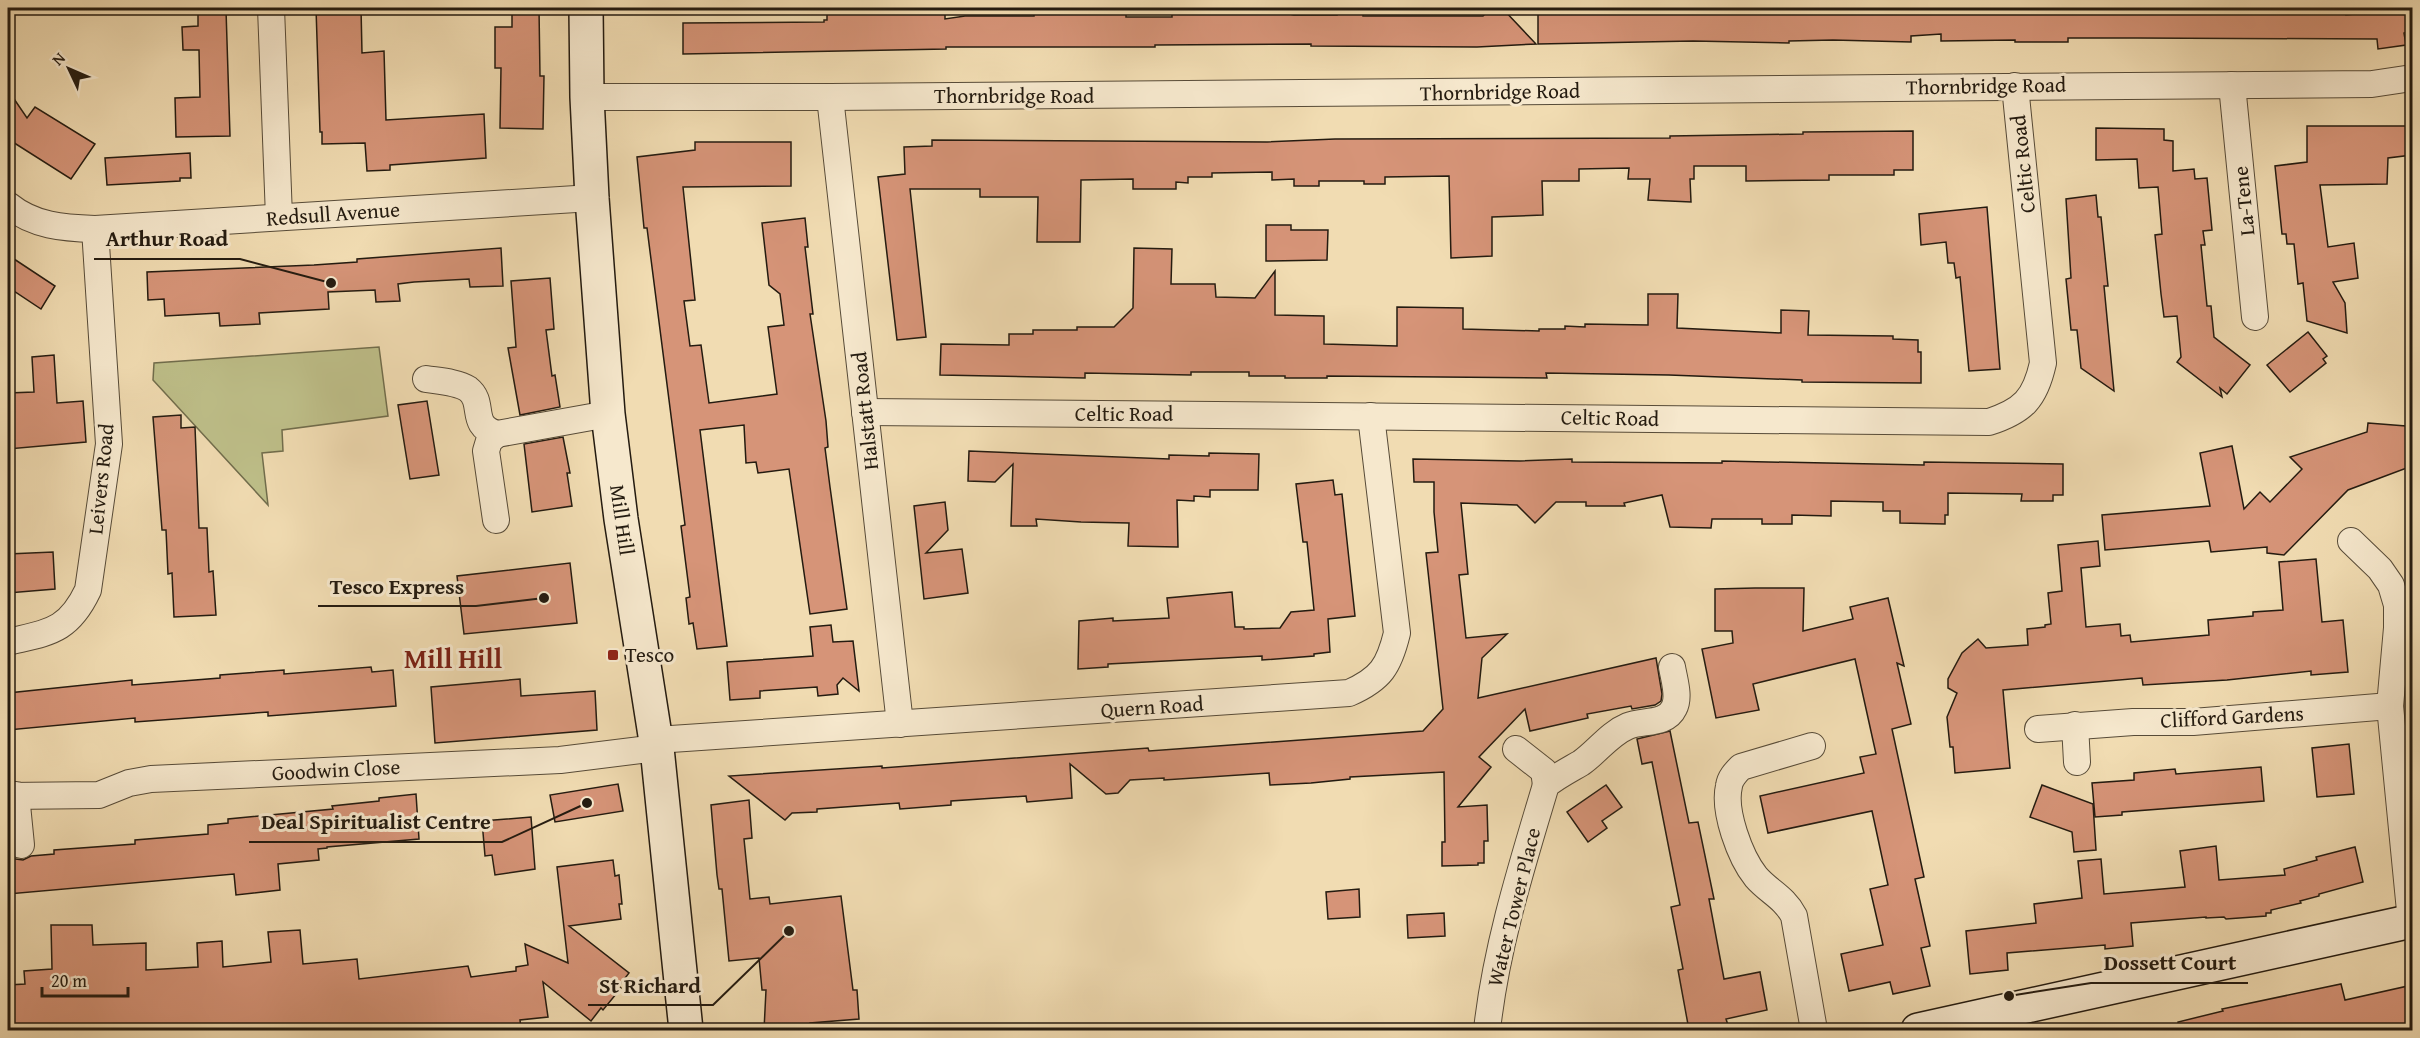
<svg xmlns="http://www.w3.org/2000/svg" width="2420" height="1038" viewBox="0 0 2420 1038" font-family="'Gentium Book Plus',serif">
<rect width="100%" height="100%" fill="#f1dcb2"/>
<filter id="stains"><feTurbulence type="fractalNoise" baseFrequency=".00333" numOctaves="4"/><feColorMatrix values="0 0 0 0 .2 0 0 0 0 .09 0 0 0 0 .02 0 0 0 .5 -.17"/></filter>
<radialGradient id="worn" r=".72"><stop offset=".6" stop-color="#630" stop-opacity="0"/><stop offset="1" stop-color="#630" stop-opacity=".3"/></radialGradient>
<path fill="#bebf89" stroke="#716d4c" stroke-width="1.5" d="M 379,347 L 388,416 L 282,430 L 283,451 L 262,453 L 268,505 L 153,380 L 154,363 Z"/>
<g fill="#d69478" stroke="#241b10" stroke-width="1.5">
<path d="M 316,8 L 361,8 L 362,53 L 384,51 L 386,120 L 484,114 L 486,158 L 390,165 L 390,170 L 367,171 L 365,143 L 322,144 L 322,132 L 320,132 Z"/>
<path d="M 512,8 L 539,8 L 540,76 L 544,76 L 543,129 L 500,128 L 501,68 L 495,68 L 495,27 L 512,27 Z"/>
<path d="M 854,8 L 945,8 L 945,19 L 965,16 L 1034,16 L 1034,8 L 1126,8 L 1126,17 L 1172,17 L 1172,14 L 1246,13 L 1246,8 L 1285,8 L 1285,13 L 1294,15 L 1337,15 L 1337,8 L 1363,8 L 1363,16 L 1483,16 L 1491,8 L 1502,8 L 1536,44 L 1477,47 L 1311,46 L 1311,44 L 1155,45 L 1155,47 L 946,47 L 946,49 L 683,54 L 683,23 L 824,22 L 824,20 L 827,20 L 827,10 L 852,10 Z"/>
<path d="M 1538,8 L 1621,8 L 1621,12 L 1746,10 L 1746,8 L 1820,8 L 1820,10 L 1903,12 L 1972,10 L 1972,8 L 2040,8 L 2040,12 L 2085,11 L 2085,8 L 2346,8 L 2346,15 L 2412,8 L 2412,31 L 2404,33 L 2406,45 L 2378,49 L 2377,39 L 2137,38 L 2068,38 L 2068,42 L 2015,42 L 2015,40 L 1941,41 L 1941,34 L 1911,36 L 1911,42 L 1833,40 L 1789,41 L 1789,43 L 1693,41 L 1538,44 Z"/>
<path d="M 198,10 L 226,10 L 230,136 L 176,137 L 175,98 L 200,97 L 199,50 L 183,50 L 182,27 L 198,26 Z"/>
<path d="M 8,90 L 27,118 L 35,107 L 95,144 L 71,179 L 8,139 Z"/>
<path d="M 2307,126 L 2412,126 L 2412,155 L 2388,158 L 2387,184 L 2320,185 L 2328,247 L 2354,243 L 2358,278 L 2333,282 L 2345,303 L 2347,333 L 2307,321 L 2303,283 L 2298,284 L 2294,244 L 2287,244 L 2286,234 L 2282,234 L 2275,166 L 2307,162 Z"/>
<path d="M 2096,128 L 2164,129 L 2164,140 L 2173,141 L 2173,171 L 2194,169 L 2195,179 L 2207,178 L 2212,230 L 2203,231 L 2205,245 L 2201,245 L 2207,306 L 2211,306 L 2214,337 L 2250,365 L 2227,394 L 2220,388 L 2222,397 L 2177,362 L 2181,357 L 2177,316 L 2164,317 L 2161,294 L 2155,235 L 2162,234 L 2158,187 L 2139,188 L 2137,159 L 2096,160 Z"/>
<path d="M 1913,131 L 1913,170 L 1894,170 L 1894,175 L 1829,175 L 1829,180 L 1746,181 L 1746,166 L 1694,166 L 1694,179 L 1690,179 L 1691,202 L 1648,200 L 1650,179 L 1628,179 L 1629,168 L 1579,169 L 1579,181 L 1542,181 L 1543,215 L 1492,217 L 1492,256 L 1451,258 L 1449,176 L 1385,177 L 1385,184 L 1364,184 L 1364,181 L 1319,181 L 1319,186 L 1294,186 L 1294,179 L 1272,180 L 1272,172 L 1212,173 L 1212,177 L 1188,177 L 1188,183 L 1176,182 L 1176,189 L 1133,189 L 1133,179 L 1081,180 L 1080,242 L 1037,242 L 1038,197 L 980,197 L 980,189 L 910,189 L 926,337 L 897,340 L 878,177 L 905,174 L 904,147 L 932,146 L 932,140 L 1267,142 L 1335,139 L 1670,138 L 1670,136 L 1803,134 L 1803,132 Z"/>
<path d="M 695,142 L 791,142 L 791,186 L 683,187 L 695,300 L 684,301 L 690,346 L 701,345 L 709,403 L 777,394 L 768,327 L 784,325 L 780,294 L 769,285 L 762,223 L 805,218 L 808,247 L 805,247 L 813,314 L 810,314 L 826,421 L 828,447 L 825,448 L 830,487 L 847,609 L 810,614 L 789,469 L 758,473 L 756,462 L 746,463 L 744,425 L 700,430 L 727,646 L 697,649 L 693,623 L 689,624 L 686,598 L 690,597 L 681,526 L 685,525 L 647,228 L 644,228 L 637,157 L 695,150 Z"/>
<path d="M 190,153 L 191,178 L 180,178 L 180,181 L 107,185 L 105,158 Z"/>
<path d="M 2096,195 L 2098,217 L 2101,217 L 2108,286 L 2104,286 L 2114,391 L 2081,368 L 2077,330 L 2071,330 L 2066,279 L 2071,278 L 2066,199 Z"/>
<path d="M 1987,207 L 2000,369 L 1969,371 L 1960,277 L 1956,278 L 1954,263 L 1948,263 L 1946,242 L 1921,245 L 1919,214 Z"/>
<path d="M 1266,225 L 1291,225 L 1291,230 L 1328,230 L 1327,260 L 1266,261 Z"/>
<path d="M 501,248 L 503,286 L 470,287 L 469,279 L 414,282 L 398,284 L 400,301 L 376,302 L 375,290 L 328,292 L 329,309 L 259,313 L 260,324 L 220,326 L 219,313 L 165,316 L 164,299 L 148,300 L 147,272 L 314,265 L 357,262 L 357,259 Z"/>
<path d="M 1134,248 L 1172,249 L 1171,284 L 1215,284 L 1216,297 L 1255,298 L 1275,271 L 1275,315 L 1324,316 L 1324,344 L 1397,346 L 1397,307 L 1463,308 L 1463,329 L 1539,331 L 1539,329 L 1565,329 L 1565,326 L 1585,327 L 1585,324 L 1648,325 L 1648,294 L 1678,294 L 1677,328 L 1781,333 L 1781,310 L 1809,311 L 1808,335 L 1893,336 L 1893,339 L 1918,340 L 1918,352 L 1921,352 L 1921,383 L 1802,382 L 1802,380 L 1669,375 L 1546,373 L 1547,378 L 1327,376 L 1327,378 L 1285,378 L 1285,376 L 1249,376 L 1249,372 L 1191,372 L 1191,375 L 1085,373 L 1085,378 L 940,375 L 941,344 L 1009,345 L 1009,334 L 1033,334 L 1033,330 L 1077,330 L 1077,327 L 1114,327 L 1133,308 Z"/>
<path d="M 8,255 L 55,286 L 41,309 L 8,287 Z"/>
<path d="M 550,278 L 554,329 L 546,330 L 552,376 L 555,375 L 560,407 L 520,415 L 508,348 L 516,347 L 511,281 Z"/>
<path d="M 2308,332 L 2327,356 L 2323,359 L 2326,363 L 2290,392 L 2267,365 Z"/>
<path d="M 54,355 L 57,403 L 83,401 L 86,442 L 8,449 L 8,393 L 34,392 L 32,357 Z"/>
<path d="M 427,401 L 439,475 L 410,479 L 398,405 Z"/>
<path d="M 181,415 L 181,428 L 195,427 L 199,528 L 207,528 L 209,572 L 213,571 L 216,615 L 174,617 L 172,573 L 168,574 L 166,530 L 162,530 L 153,417 Z"/>
<path d="M 2368,423 L 2406,426 L 2412,432 L 2412,466 L 2348,490 L 2284,555 L 2267,553 L 2267,547 L 2211,552 L 2209,541 L 2105,550 L 2102,515 L 2210,506 L 2200,453 L 2232,446 L 2244,509 L 2260,492 L 2270,502 L 2302,469 L 2290,457 L 2367,432 Z"/>
<path d="M 563,437 L 570,473 L 567,473 L 572,506 L 532,512 L 524,444 Z"/>
<path d="M 969,451 L 1169,459 L 1169,455 L 1209,456 L 1209,453 L 1259,454 L 1258,490 L 1210,490 L 1210,497 L 1194,496 L 1194,501 L 1177,500 L 1178,547 L 1128,546 L 1129,523 L 1081,522 L 1036,519 L 1037,526 L 1011,526 L 1013,464 L 995,482 L 968,481 Z"/>
<path d="M 1413,459 L 1520,461 L 1572,459 L 1572,462 L 1722,463 L 1722,461 L 1924,465 L 1924,462 L 2063,464 L 2063,495 L 2053,495 L 2053,501 L 2021,501 L 2022,494 L 1948,493 L 1948,515 L 1945,515 L 1945,524 L 1900,523 L 1900,511 L 1883,511 L 1883,502 L 1831,501 L 1831,516 L 1792,515 L 1792,524 L 1762,524 L 1762,519 L 1712,519 L 1711,528 L 1670,527 L 1662,495 L 1624,503 L 1625,506 L 1586,506 L 1586,502 L 1556,502 L 1535,523 L 1517,505 L 1461,503 L 1468,574 L 1459,575 L 1466,638 L 1507,634 L 1482,658 L 1478,698 L 1656,658 L 1662,694 L 1661,701 L 1655,705 L 1632,709 L 1631,706 L 1587,714 L 1588,718 L 1530,731 L 1525,709 L 1479,757 L 1491,767 L 1458,807 L 1487,805 L 1488,841 L 1484,841 L 1484,863 L 1478,863 L 1478,865 L 1442,866 L 1442,842 L 1445,842 L 1444,772 L 1350,777 L 1350,779 L 1311,783 L 1270,785 L 1269,773 L 1164,780 L 1164,778 L 1130,780 L 1118,793 L 1106,794 L 1070,764 L 1072,798 L 1027,802 L 1026,796 L 951,801 L 951,805 L 900,809 L 899,803 L 817,809 L 817,812 L 792,813 L 785,820 L 729,776 L 882,766 L 882,768 L 1122,750 L 1148,748 L 1149,751 L 1423,731 L 1443,709 L 1426,553 L 1438,552 L 1434,512 L 1434,482 L 1414,482 Z"/>
<path d="M 1333,480 L 1335,495 L 1342,494 L 1355,616 L 1328,619 L 1330,652 L 1314,654 L 1314,656 L 1262,660 L 1262,656 L 1108,664 L 1108,667 L 1078,669 L 1079,621 L 1113,618 L 1113,621 L 1169,618 L 1167,598 L 1232,592 L 1235,627 L 1244,627 L 1244,629 L 1280,628 L 1291,612 L 1314,610 L 1307,542 L 1303,542 L 1296,484 Z"/>
<path d="M 945,502 L 948,530 L 926,553 L 962,549 L 968,593 L 924,599 L 914,506 Z"/>
<path d="M 2098,541 L 2100,566 L 2081,568 L 2086,627 L 2120,624 L 2121,636 L 2130,635 L 2131,642 L 2209,635 L 2208,620 L 2253,616 L 2253,612 L 2283,610 L 2279,562 L 2316,559 L 2322,622 L 2343,620 L 2348,672 L 2311,675 L 2311,671 L 2227,680 L 2143,685 L 2142,678 L 2003,690 L 2010,768 L 1955,773 L 1953,747 L 1950,747 L 1947,717 L 1957,693 L 1948,688 L 1948,679 L 1962,653 L 1978,639 L 1986,648 L 2028,645 L 2027,629 L 2045,627 L 2045,625 L 2051,624 L 2048,593 L 2062,591 L 2058,545 Z"/>
<path d="M 53,552 L 55,589 L 8,593 L 8,554 Z"/>
<path d="M 570,563 L 577,623 L 464,634 L 457,576 Z"/>
<path d="M 1755,588 L 1804,588 L 1803,631 L 1853,619 L 1850,607 L 1888,598 L 1904,666 L 1897,663 L 1911,724 L 1892,729 L 1924,877 L 1915,879 L 1930,946 L 1921,948 L 1930,986 L 1893,994 L 1890,982 L 1849,991 L 1841,954 L 1883,945 L 1870,889 L 1888,885 L 1872,811 L 1768,833 L 1760,796 L 1864,773 L 1860,757 L 1876,754 L 1855,659 L 1753,684 L 1759,710 L 1716,718 L 1702,649 L 1733,643 L 1732,631 L 1715,631 L 1715,589 Z"/>
<path d="M 831,625 L 833,642 L 853,641 L 859,691 L 843,678 L 837,685 L 838,694 L 818,696 L 817,687 L 760,691 L 760,698 L 730,700 L 727,662 L 813,656 L 810,627 Z"/>
<path d="M 371,667 L 372,672 L 393,670 L 396,706 L 268,716 L 268,712 L 135,722 L 135,718 L 8,730 L 8,693 L 132,680 L 132,685 L 220,678 L 220,675 L 284,670 L 284,674 Z"/>
<path d="M 520,679 L 521,696 L 595,691 L 597,730 L 435,743 L 431,687 Z"/>
<path d="M 1670,731 L 1689,823 L 1698,822 L 1714,899 L 1709,899 L 1724,979 L 1760,972 L 1767,1010 L 1726,1019 L 1728,1025 L 1701,1030 L 1689,1030 L 1678,970 L 1683,969 L 1671,907 L 1680,905 L 1652,762 L 1642,764 L 1637,739 Z"/>
<path d="M 2349,744 L 2354,794 L 2317,797 L 2312,748 Z"/>
<path d="M 2261,767 L 2264,801 L 2122,812 L 2122,815 L 2095,817 L 2092,783 L 2134,780 L 2134,773 L 2175,769 L 2176,774 Z"/>
<path d="M 618,784 L 623,811 L 555,822 L 550,795 Z"/>
<path d="M 1606,785 L 1622,807 L 1602,821 L 1607,828 L 1588,842 L 1567,812 Z"/>
<path d="M 2042,785 L 2093,804 L 2096,850 L 2074,852 L 2072,832 L 2030,817 Z"/>
<path d="M 416,794 L 419,839 L 327,847 L 327,848 L 318,849 L 319,860 L 278,864 L 280,890 L 236,895 L 234,874 L 8,894 L 8,858 L 23,860 L 31,856 L 54,854 L 54,850 L 135,844 L 135,840 L 208,834 L 208,825 L 228,823 L 228,819 L 333,809 L 332,806 L 379,801 L 379,798 Z"/>
<path d="M 749,800 L 752,838 L 744,839 L 750,899 L 769,897 L 770,904 L 841,896 L 853,990 L 857,990 L 859,1019 L 810,1023 L 809,1030 L 764,1030 L 766,990 L 762,990 L 759,958 L 729,961 L 722,889 L 719,889 L 717,875 L 711,805 Z"/>
<path d="M 531,817 L 535,869 L 495,875 L 492,855 L 485,856 L 482,821 Z"/>
<path d="M 2216,846 L 2219,880 L 2285,875 L 2284,869 L 2317,860 L 2316,857 L 2355,847 L 2363,882 L 2319,894 L 2319,896 L 2300,901 L 2301,903 L 2271,910 L 2271,913 L 2266,913 L 2266,916 L 2226,919 L 2224,917 L 2206,918 L 2206,917 L 2131,923 L 2133,946 L 2105,949 L 2105,945 L 2007,953 L 2008,970 L 1970,974 L 1966,931 L 2036,923 L 2034,904 L 2082,898 L 2078,861 L 2101,859 L 2104,894 L 2185,887 L 2180,851 Z"/>
<path d="M 613,860 L 615,876 L 619,875 L 622,904 L 619,904 L 621,919 L 569,926 L 629,973 L 619,986 L 621,988 L 603,1010 L 601,1008 L 591,1021 L 543,982 L 548,1017 L 520,1020 L 521,1029 L 507,1030 L 384,1030 L 383,1027 L 347,1030 L 303,1030 L 303,1025 L 243,1030 L 240,1030 L 239,1028 L 224,1029 L 224,1027 L 160,1030 L 160,1026 L 110,1030 L 8,1030 L 8,985 L 25,984 L 24,971 L 52,969 L 51,925 L 92,925 L 93,945 L 146,943 L 146,970 L 198,967 L 197,943 L 222,941 L 223,967 L 271,962 L 268,932 L 300,930 L 303,964 L 357,959 L 359,979 L 468,966 L 471,977 L 516,971 L 516,967 L 528,965 L 525,944 L 568,963 L 557,867 Z"/>
<path d="M 1359,889 L 1360,917 L 1328,919 L 1326,892 Z"/>
<path d="M 1444,913 L 1445,936 L 1408,938 L 1407,915 Z"/>
<path d="M 2341,984 L 2345,1000 L 2408,986 L 2409,989 L 2412,988 L 2412,1025 L 2400,1028 L 2401,1030 L 2179,1030 L 2178,1022 L 2223,1011 L 2222,1009 Z"/>
</g>
<g fill="none" stroke-linecap="round" stroke-linejoin="round">
<defs>
<g id="street">
<path d="M 271,8 L 279,217"/>
<path d="M 2232,85 L 2255,317"/>
<path d="M 587,97 L 830,97 L 2372,84 L 2412,78"/>
<path d="M 830,97 L 900,724"/>
<path d="M 8,205 C 34,226 63,228 95,229 L 592,198"/>
<path d="M 426,379 C 438,381 457,382 468,389 C 486,403 468,425 497,434 L 489,441 L 486,451 L 496,520"/>
<path d="M 865,412 L 1989,422 C 2023,411 2035,399 2043,363 L 2015,86"/>
<path d="M 497,434 L 608,414"/>
<path d="M 2351,541 L 2380,569 L 2391,585 L 2397,605 L 2397,628 L 2390,706 L 2411,921"/>
<path d="M 8,642 C 49,632 68,632 88,590 L 109,444 L 95,229"/>
<path d="M 2075,725 L 2077,762"/>
<path d="M 2038,729 L 2133,722 L 2193,722 L 2390,706"/>
<path d="M 656,740 L 1349,693 C 1381,679 1389,666 1397,633 L 1371,416"/>
<path d="M 1812,746 L 1741,767 C 1735,773 1730,778 1729,786 C 1723,811 1740,857 1756,877 C 1769,892 1784,897 1794,916 L 1814,1030"/>
<path d="M 1516,749 L 1544,771 L 1546,785"/>
<path d="M 16,795 L 21,845"/>
<path d="M 8,796 L 99,795 L 129,783 L 151,779 L 560,760 L 657,748"/>
<path d="M 1487,1030 C 1496,947 1522,865 1546,785 C 1557,776 1569,770 1581,763 C 1598,751 1609,734 1628,726 C 1643,720 1666,725 1674,708 C 1680,697 1674,679 1672,667"/>
</g>
<g id="secondary">
<path d="M 586,8 L 587,97 L 592,198 L 608,414 L 621,519 L 657,748 L 686,1030"/>
<path d="M 1918,1030 L 2412,921"/>
</g>
</defs>
<use href="#street" stroke="#574b38" stroke-width="28"/>
<use href="#secondary" stroke="#241b10" stroke-width="36"/>
<use href="#street" stroke="#f6e8cd" stroke-width="26"/>
<use href="#secondary" stroke="#f6e8cd" stroke-width="33"/>
</g>
<rect fill="#8f2418" stroke="#f6e8cd" stroke-width="2" x="607" y="649" width="12" height="12" rx="3"/>
<g text-anchor="middle" stroke-width="6" stroke-linejoin="round" paint-order="stroke">
<g font-size="21" fill="#241b10" stroke="#f6e8cd">
<text transform="translate(1986 86) rotate(-1)" y="7">Thornbridge Road</text>
<text transform="translate(1500 92) rotate(-1)" y="7">Thornbridge Road</text>
<text x="1014" y="103">Thornbridge Road</text>
<text transform="translate(2023 164) rotate(-96)" y="7">Celtic Road</text>
<text transform="translate(2244 201) rotate(-96)" y="7">La-Tene</text>
<text transform="translate(333 214) rotate(-4)" y="7">Redsull Avenue</text>
<text transform="translate(865 411) rotate(-96)" y="7">Halstatt Road</text>
<text x="1124" y="421">Celtic Road</text>
<text transform="translate(1610 418) rotate(1)" y="7">Celtic Road</text>
<text transform="translate(101 479) rotate(-84)" y="7">Leivers Road</text>
<text transform="translate(622 520) rotate(82)" y="7">Mill Hill</text>
<text transform="translate(1152 707) rotate(-4)" y="7">Quern Road</text>
<text transform="translate(2232 717) rotate(-3)" y="7">Clifford Gardens</text>
<text transform="translate(336 770) rotate(-3)" y="7">Goodwin Close</text>
<text transform="translate(1514 907) rotate(-76)" y="7">Water Tower Place</text>
</g>
<g font-size="21" fill="#241b10" stroke="#f6e8cd" text-anchor="start">
<text x="625" y="662">Tesco</text>
</g>
<g font-size="27" font-weight="bold" fill="#7a1f14" stroke="#f6e8cd">
<text x="453" y="668">Mill Hill</text>
</g>
</g>
<path fill="none" stroke="#241b10" stroke-width="2" d="M331 283L240 259H94M544 598L476 606H318M587 803L502 842H249M2009 996L2091 983H2248M789 931L713 1005H588"/>
<g fill="#241b10" stroke="#f6e8cd" stroke-width="2">
<circle cx="331" cy="283" r="6"/>
<circle cx="544" cy="598" r="6"/>
<circle cx="587" cy="803" r="6"/>
<circle cx="2009" cy="996" r="6"/>
<circle cx="789" cy="931" r="6"/>
</g>
<g font-size="22" text-anchor="middle" font-weight="bold" fill="#241b10" stroke="#f6e8cd" stroke-width="6" stroke-linejoin="round" paint-order="stroke">
<text x="167" y="246">Arthur Road</text>
<text x="397" y="594">Tesco Express</text>
<text x="376" y="829">Deal Spiritualist Centre</text>
<text x="2170" y="970">Dossett Court</text>
<text x="650" y="993">St Richard</text>
</g>
<rect width="2420" height="1038" fill="none" stroke="#f1dcb2" stroke-width="30"/>
<rect x="9" y="9" width="2402" height="1020" fill="none" stroke="#241b10" stroke-width="3"/>
<rect x="15" y="15" width="2390" height="1008" fill="none" stroke="#241b10" stroke-width="1.5"/>
<g transform="translate(69 69) rotate(314)" stroke="#f6e8cd" stroke-width="4.5" paint-order="stroke">
<path d="M0-4.5L10 22L0 15L-10 22Z" fill="#241b10"/>
<text y="-9" font-size="16" font-weight="bold" text-anchor="middle" fill="#241b10">N</text>
</g>
<path d="M42 987v9h86v-9" fill="none" stroke="#241b10" stroke-width="3"/>
<text x="51" y="987" font-size="18" fill="#241b10" stroke="#f6e8cd" stroke-width="4.5" paint-order="stroke">20 m</text>
<rect width="100%" height="100%" filter="url(#stains)"/>
<rect width="100%" height="100%" fill="url(#worn)"/>
</svg>
